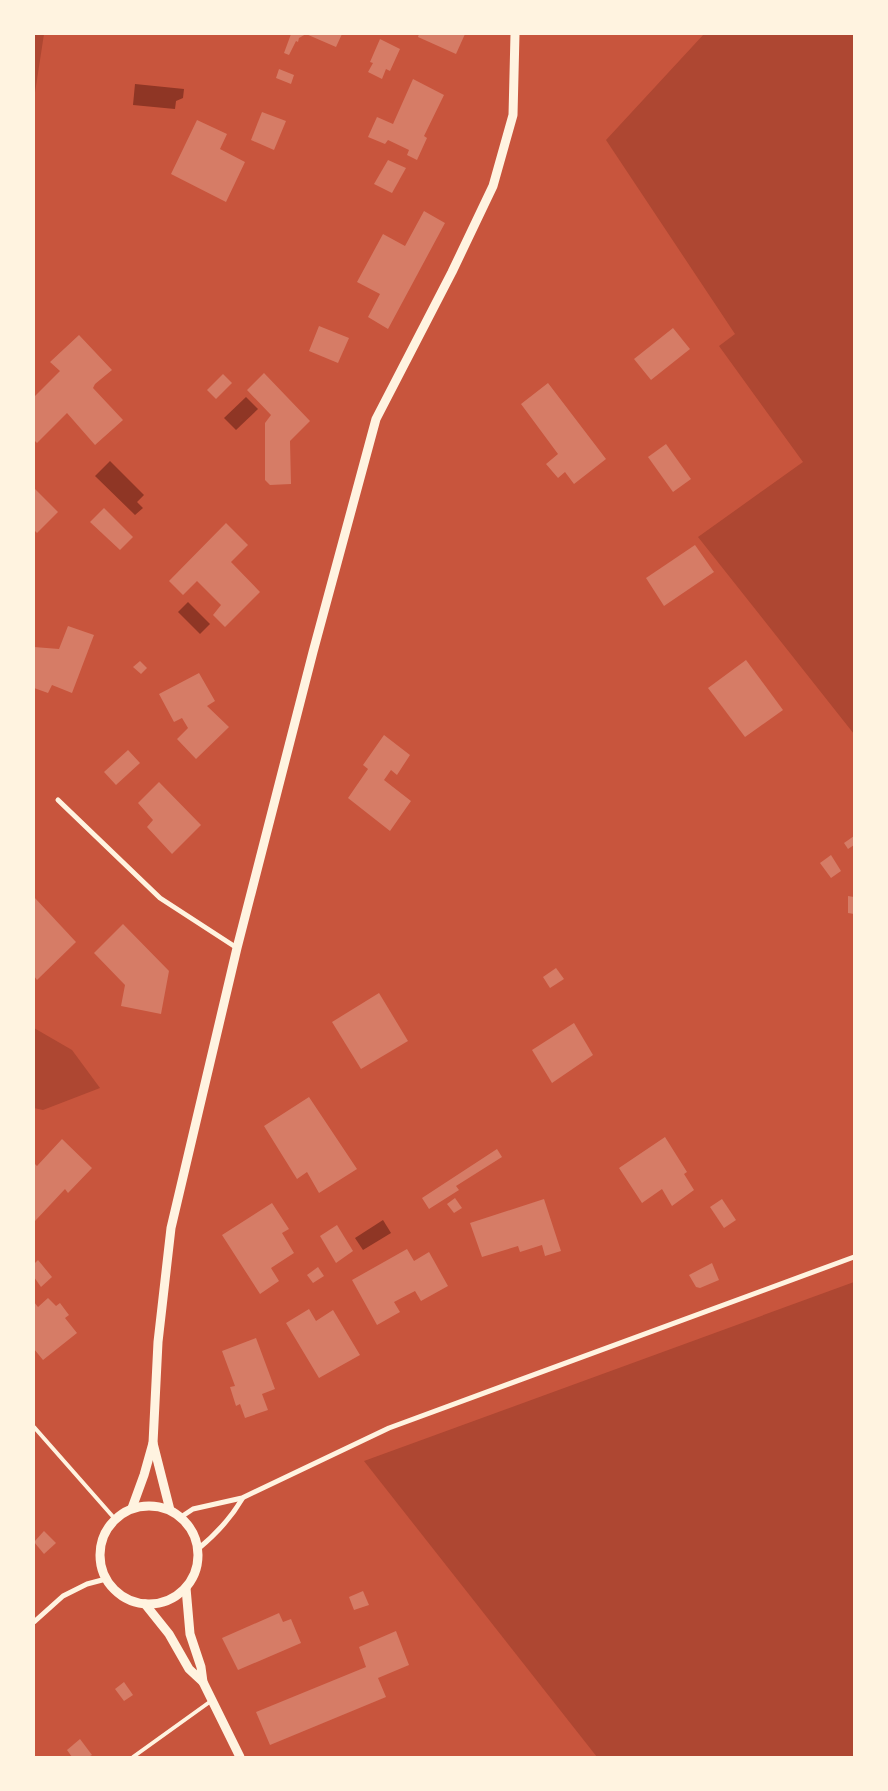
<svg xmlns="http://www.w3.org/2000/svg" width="888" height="1791" viewBox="0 0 888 1791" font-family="'Roboto Condensed',sans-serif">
<rect width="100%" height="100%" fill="#c8553d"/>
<g fill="#ae4732">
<path d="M 34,34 L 44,34 L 34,99 Z"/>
<path d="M 704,34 L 854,34 L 854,734 L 698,537 L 803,462 L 719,346 L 735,334 L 606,140 Z"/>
<path d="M 34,1028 L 72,1050 L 100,1088 L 43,1110 L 34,1108 Z"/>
<path d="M 854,1282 L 854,1757 L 597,1757 L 364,1461 Z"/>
</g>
<g fill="#8f3625">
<path d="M 135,84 L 184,89 L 183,98 L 176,101 L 175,109 L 133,105 Z"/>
<path d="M 246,397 L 258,409 L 236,430 L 224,418 Z"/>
<path d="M 110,461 L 144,495 L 137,502 L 143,508 L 135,515 L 95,476 Z"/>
<path d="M 188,602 L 210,624 L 200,634 L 178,612 Z"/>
<path d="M 383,1220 L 391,1233 L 363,1250 L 355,1238 Z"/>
</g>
<g fill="#d67c66">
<path d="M 291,34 L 342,34 L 336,47 L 306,34 L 299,38 L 298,42 L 296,41 L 289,55 L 284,53 Z"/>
<path d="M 419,34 L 465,34 L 456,54 L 418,37 Z"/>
<path d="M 380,39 L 400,49 L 390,71 L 386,69 L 382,79 L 368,72 L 373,63 L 370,62 Z"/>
<path d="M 279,69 L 294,75 L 291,84 L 276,78 Z"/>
<path d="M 413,79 L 444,95 L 424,136 L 427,138 L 417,160 L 407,155 L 409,150 L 388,140 L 385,144 L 368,137 L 377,117 L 393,124 Z"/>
<path d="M 262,112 L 286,121 L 274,150 L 251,140 Z"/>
<path d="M 197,120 L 227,134 L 220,149 L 245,162 L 226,202 L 171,174 Z"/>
<path d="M 388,160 L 406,168 L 392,193 L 374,184 Z"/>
<path d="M 424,211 L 445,223 L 388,329 L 368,317 L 380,294 L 357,282 L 383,234 L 405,246 Z"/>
<path d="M 319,326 L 349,338 L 338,363 L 309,351 Z"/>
<path d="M 673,328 L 690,349 L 651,380 L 634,359 Z"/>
<path d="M 79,335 L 112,370 L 95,384 L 93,388 L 123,420 L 95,445 L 67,413 L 37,443 L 34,440 L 34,397 L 60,371 L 50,362 Z"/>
<path d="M 264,373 L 310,421 L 290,441 L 291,484 L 270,485 L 265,480 L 265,423 L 271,415 L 247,390 Z"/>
<path d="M 223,374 L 232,383 L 216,399 L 207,390 Z"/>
<path d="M 548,383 L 606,459 L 574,484 L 565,472 L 558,478 L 546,464 L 558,454 L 521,404 Z"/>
<path d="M 666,444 L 691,479 L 673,492 L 648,457 Z"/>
<path d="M 34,488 L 58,512 L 37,533 L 34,530 Z"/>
<path d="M 104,508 L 133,537 L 120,550 L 90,522 Z"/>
<path d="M 226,523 L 248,545 L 231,562 L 260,592 L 225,627 L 213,615 L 221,605 L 197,581 L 183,595 L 169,581 Z"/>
<path d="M 695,545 L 714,572 L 664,606 L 646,578 Z"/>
<path d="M 68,626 L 94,635 L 72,693 L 52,685 L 48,693 L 34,688 L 34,647 L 59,649 Z"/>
<path d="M 746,660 L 783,710 L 745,737 L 708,688 Z"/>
<path d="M 140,661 L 147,668 L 141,674 L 133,667 Z"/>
<path d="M 199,673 L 215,701 L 207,706 L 229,727 L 196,759 L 177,739 L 188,728 L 182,718 L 174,722 L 159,694 Z"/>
<path d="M 384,735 L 410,755 L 397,775 L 391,770 L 384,780 L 411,801 L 390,831 L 348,798 L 368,769 L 363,765 Z"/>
<path d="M 128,750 L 140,763 L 116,785 L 104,772 Z"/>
<path d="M 159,782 L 201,825 L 172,854 L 147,827 L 153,820 L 138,803 Z"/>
<path d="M 854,836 L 854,845 L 848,849 L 844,843 Z"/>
<path d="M 831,855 L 841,871 L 831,878 L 820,863 Z"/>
<path d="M 848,896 L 854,897 L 854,914 L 848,913 Z"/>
<path d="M 34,897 L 76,942 L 37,980 L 34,976 Z"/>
<path d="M 123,924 L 169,971 L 161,1014 L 121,1006 L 125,985 L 94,953 Z"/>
<path d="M 556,968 L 564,979 L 550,988 L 543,977 Z"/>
<path d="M 379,993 L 408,1041 L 361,1069 L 332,1022 Z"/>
<path d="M 574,1023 L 593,1055 L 552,1083 L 532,1050 Z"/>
<path d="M 309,1097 L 357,1169 L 319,1193 L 307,1172 L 297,1179 L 264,1126 Z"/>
<path d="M 665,1137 L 687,1172 L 684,1174 L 694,1190 L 672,1206 L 662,1189 L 642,1203 L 619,1168 Z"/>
<path d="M 62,1139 L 92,1168 L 68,1193 L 65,1189 L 35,1221 L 34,1163 L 37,1166 Z"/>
<path d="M 497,1149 L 502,1157 L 456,1186 L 459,1190 L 429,1209 L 422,1198 Z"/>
<path d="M 455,1198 L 462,1208 L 454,1213 L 447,1204 Z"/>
<path d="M 544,1199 L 561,1251 L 545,1256 L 542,1245 L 520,1252 L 518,1246 L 482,1257 L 470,1223 Z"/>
<path d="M 722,1199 L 736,1220 L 724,1228 L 710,1207 Z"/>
<path d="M 272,1203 L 289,1229 L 282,1233 L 294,1253 L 271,1268 L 279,1281 L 260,1294 L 222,1235 Z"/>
<path d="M 337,1225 L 353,1251 L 336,1263 L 320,1236 Z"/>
<path d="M 407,1249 L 414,1261 L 429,1252 L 448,1286 L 421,1301 L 415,1291 L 394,1302 L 400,1312 L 377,1325 L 352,1280 Z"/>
<path d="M 38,1260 L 52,1277 L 41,1287 L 34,1277 L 34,1264 Z"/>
<path d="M 712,1263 L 719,1280 L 700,1288 L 696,1287 L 689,1275 Z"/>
<path d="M 318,1267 L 324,1276 L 313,1283 L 307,1275 Z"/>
<path d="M 48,1298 L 56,1306 L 60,1303 L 69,1315 L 65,1318 L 77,1333 L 43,1360 L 34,1349 L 34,1302 L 38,1307 Z"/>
<path d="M 309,1309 L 316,1321 L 333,1310 L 360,1355 L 319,1378 L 286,1323 Z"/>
<path d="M 256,1338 L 275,1389 L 262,1394 L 268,1410 L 245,1418 L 240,1404 L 236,1406 L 230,1387 L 235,1386 L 222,1351 Z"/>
<path d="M 44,1531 L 56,1543 L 44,1554 L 34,1542 Z"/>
<path d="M 363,1591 L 369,1605 L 354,1610 L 349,1597 Z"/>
<path d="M 279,1613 L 283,1622 L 291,1619 L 301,1643 L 238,1670 L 222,1638 Z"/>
<path d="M 396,1631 L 409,1665 L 378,1678 L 386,1697 L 270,1745 L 256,1712 L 366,1667 L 359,1647 Z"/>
<path d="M 124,1682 L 133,1695 L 124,1701 L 115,1689 Z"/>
<path d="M 80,1739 L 92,1755 L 88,1757 L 72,1757 L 67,1750 Z"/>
</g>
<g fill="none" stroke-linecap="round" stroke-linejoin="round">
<g stroke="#fff3e0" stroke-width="4">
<path d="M 34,1427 L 115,1519"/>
<path d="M 133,1757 L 211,1701"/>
</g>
<g stroke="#fff3e0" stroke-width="5">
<path d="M 58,800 L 160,898 L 237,948"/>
<path d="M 181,1517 L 193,1509 L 242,1498 L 389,1428 L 854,1257"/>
<path d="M 198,1549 C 215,1535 231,1518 242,1499"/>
<path d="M 34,1622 L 63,1596 L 87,1584 L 106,1579"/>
</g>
<g stroke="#fff3e0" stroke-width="9">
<path d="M 153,1443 L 170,1510"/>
<circle cx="149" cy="1555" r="49"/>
<path d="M 132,1508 L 144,1475 L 153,1443 L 158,1342 L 171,1228 L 237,948 L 313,652 L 376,419 L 452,272 L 493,186 L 513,115 L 515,34"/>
<path d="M 186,1588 L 190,1634 L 201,1667 L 203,1682 L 240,1757"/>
<path d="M 145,1604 L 169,1634 L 189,1669 L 203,1682"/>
</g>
</g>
<rect width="888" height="1791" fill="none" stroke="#fff3e0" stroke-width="70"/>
</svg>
